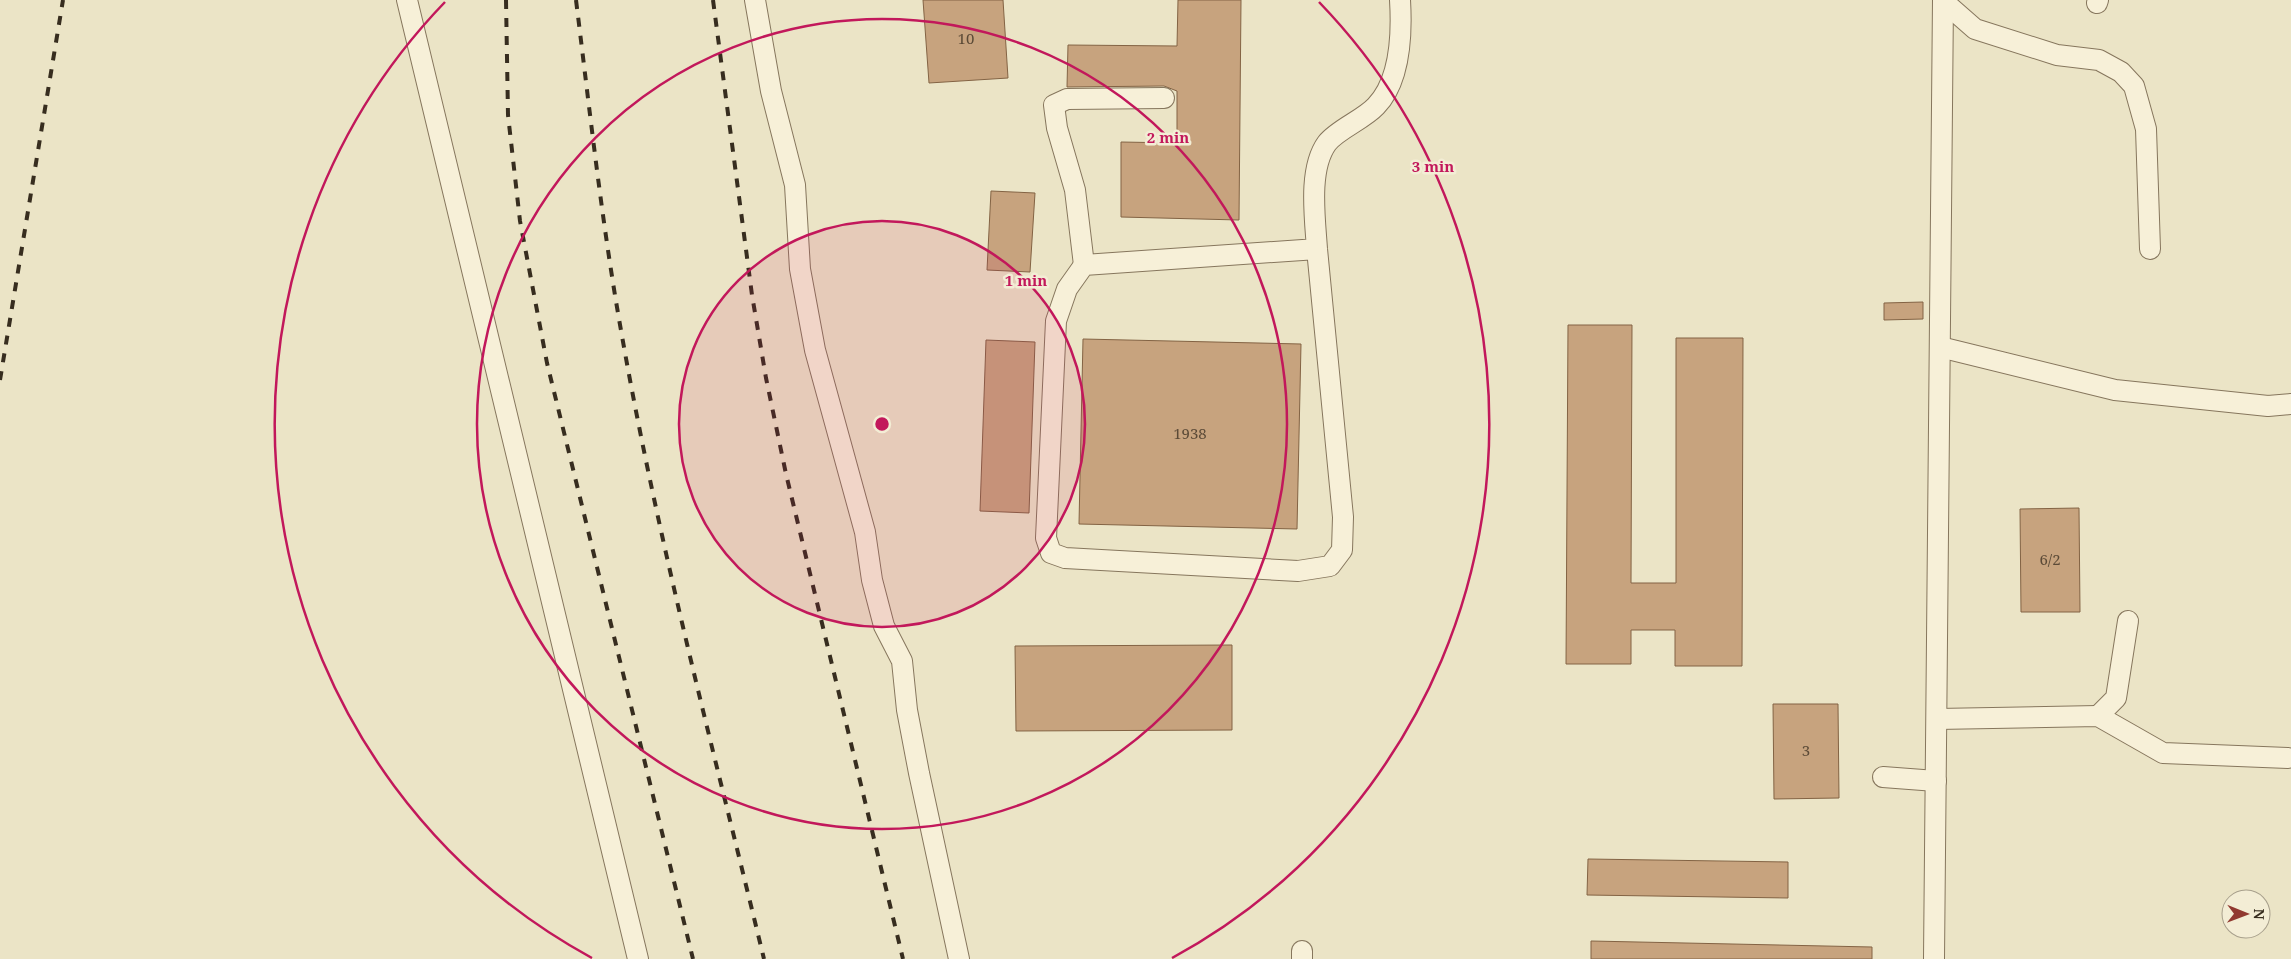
<svg xmlns="http://www.w3.org/2000/svg" width="2291" height="959" viewBox="0 0 2291 959" font-family="'Noto Serif',serif">
<rect width="100%" height="100%" fill="#ebe4c6"/>
<g fill="#c7a37e" stroke="#836344">
<path d="M 923,0 L 1003,0 L 1008,78 L 929,83 Z"/>
<path d="M 1178,0 L 1241,0 L 1239,220 L 1121,217 L 1121,142 L 1177,143 L 1177,91 L 1164,86 L 1067,87 L 1068,45 L 1177,46 Z"/>
<path d="M 991,191 L 1035,193 L 1030,272 L 987,270 Z"/>
<path d="M 1923,302 L 1923,319 L 1884,320 L 1884,303 Z"/>
<path d="M 1568,325 L 1632,325 L 1631,583 L 1676,583 L 1676,338 L 1743,338 L 1742,666 L 1675,666 L 1675,630 L 1631,630 L 1631,664 L 1566,664 Z"/>
<path d="M 1083,339 L 1301,344 L 1297,529 L 1079,524 Z"/>
<path d="M 986,340 L 1035,342 L 1029,513 L 980,511 Z"/>
<path d="M 2079,508 L 2080,612 L 2021,612 L 2020,509 Z"/>
<path d="M 1232,645 L 1232,730 L 1016,731 L 1015,646 Z"/>
<path d="M 1773,704 L 1838,704 L 1839,798 L 1774,799 Z"/>
<path d="M 1588,859 L 1788,862 L 1788,898 L 1587,895 Z"/>
<path d="M 1591,941 L 1872,947 L 1872,959 L 1591,959 Z"/>
</g>
<g fill="none" stroke-linecap="round" stroke-linejoin="round">
<defs>
<g id="minor">
<path d="M 407,0 L 638,959"/>
<path d="M 755,0 L 771,91 L 795,185 L 800,269 L 815,350 L 865,532 L 872,580 L 884,626 L 902,661 L 907,710 L 919,773 L 959,959"/>
<path d="M 1943,1 L 1975,29 L 2057,55 L 2099,60 L 2121,72 L 2134,86 L 2146,129 L 2150,249"/>
<path d="M 2097,3 L 2098,0"/>
<path d="M 1317,249 L 1084,265 L 1067,289 L 1056,321 L 1046,538 L 1051,553 L 1065,558 L 1298,571 L 1330,566 L 1342,550 L 1343,517 L 1317,249 C 1315,218 1308,169 1327,143 C 1338,129 1363,120 1376,106 C 1401,80 1402,33 1400,0"/>
<path d="M 1084,265 L 1075,190 L 1057,128 L 1054,105 L 1067,99 L 1164,98"/>
<path d="M 1940,347 L 2115,390 L 2268,406 L 2291,404"/>
<path d="M 2098,716 L 2116,698 L 2128,621"/>
<path d="M 1937,719 L 2098,716 L 2163,753 L 2288,758"/>
<path d="M 1883,777 L 1936,781"/>
<path d="M 1302,959 L 1302,951"/>
<path d="M 1934,959 L 1943,0"/>
</g>
</defs>
<use href="#minor" stroke="#86765d" stroke-width="22"/>
<use href="#minor" stroke="#f7f0d8" stroke-width="20"/>
<g stroke="#372d1f" stroke-width="4" stroke-dasharray="9 9" stroke-linecap="butt">
<path d="M 506,0 L 508,115 L 520,221 L 547,363 L 693,959"/>
<path d="M 576,0 C 590,112 602,225 622,336 C 659,546 714,752 764,959"/>
<path d="M 713,0 L 752,295 L 766,378 L 786,474 L 903,959"/>
<path d="M 0,380 L 63,0"/>
</g>
</g>
<circle cx="882" cy="424" r="203" fill="#c2185b" fill-opacity=".12"/>
<g fill="none" stroke="#c2185b" stroke-width="2.5">
<circle cx="882" cy="424" r="203"/>
<circle cx="882" cy="424" r="405"/>
<path d="M592 958A608 608 0 0 1 445 2M1319 2A608 608 0 0 1 1172 958"/>
</g>
<g text-anchor="middle" stroke-width="5" stroke-linejoin="round" paint-order="stroke">
<g font-size="15" fill="#5b4a37">
<text x="966" y="44">10</text>
<text x="1190" y="439">1938</text>
<text x="2050" y="565">6/2</text>
<text x="1806" y="756">3</text>
</g>
</g>
<circle cx="882" cy="424" r="8" fill="#c2185b" stroke="#f3edd5" stroke-width="2.5"/>
<g font-size="15" text-anchor="middle" font-weight="bold" fill="#c2185b" stroke="#f3edd5" stroke-width="5" stroke-linejoin="round" paint-order="stroke">
<text x="1168" y="143">2 min</text>
<text x="1433" y="172">3 min</text>
<text x="1026" y="286">1 min</text>
</g>
<g transform="translate(2246 914) rotate(91)"><circle r="24" fill="#f3edd5" stroke="#a8a08c"/>
<path d="M0-4L9 19L0 12L-9 19Z" fill="#913930"/>
<text y="-8" font-size="14" font-weight="bold" text-anchor="middle" fill="#372d1f">N</text>
</g>
</svg>
